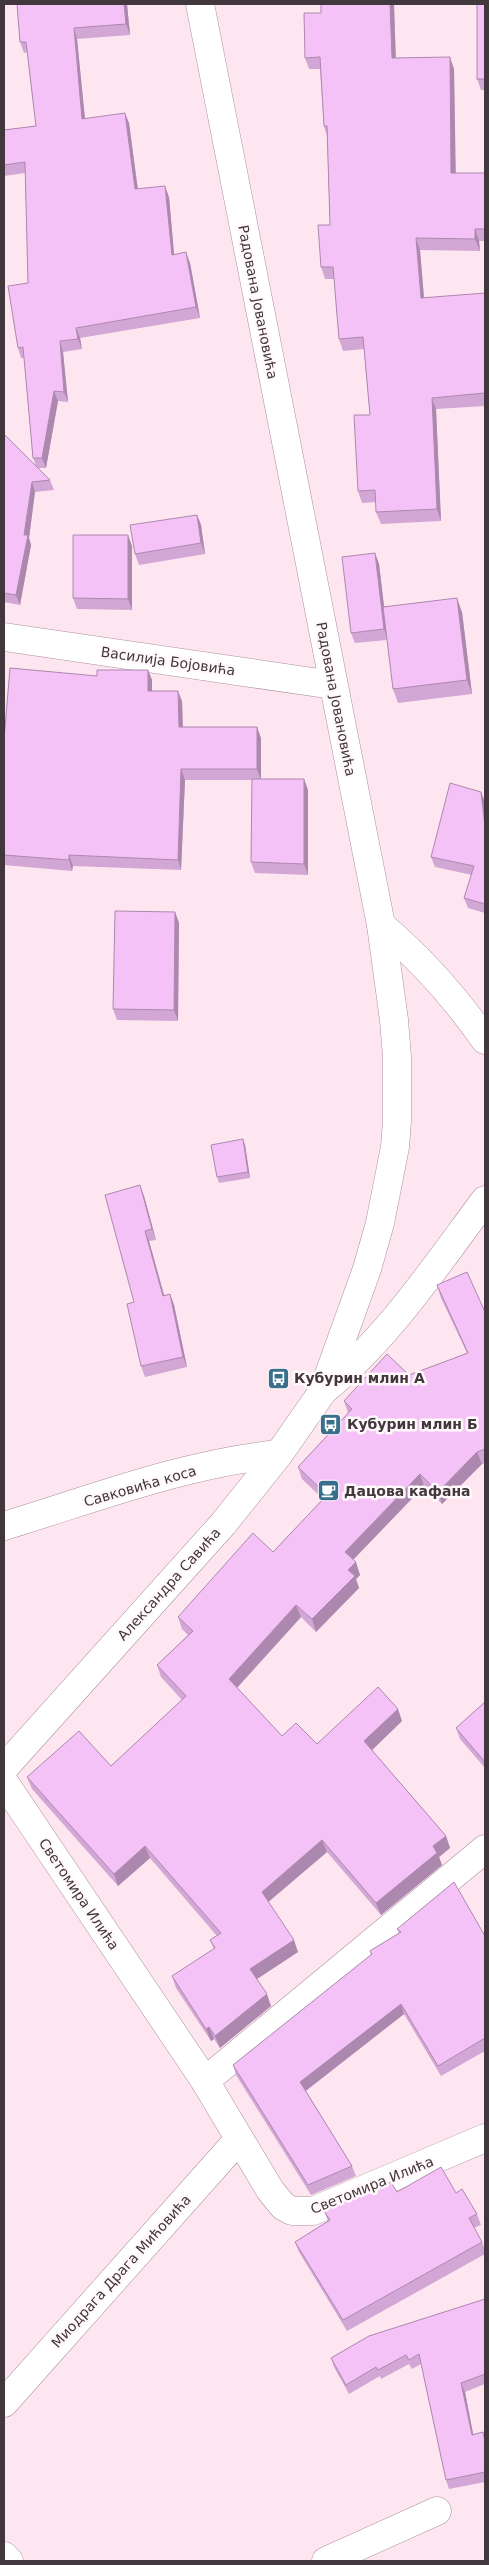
<svg xmlns="http://www.w3.org/2000/svg" width="489" height="2565" viewBox="0 0 489 2565" font-family="'DejaVu Sans',sans-serif">
<rect width="100%" height="100%" fill="#fee6f1"/>
<g fill="none" stroke-linecap="round" stroke-linejoin="round">
<defs>
<g id="minor">
<path d="M 4,637 L 333,685"/>
<path d="M 381,925 C 421,959 455,997 485,1040"/>
<path d="M 323,1391 C 388,1338 435,1267 485,1200"/>
<path d="M 4,1526 C 93,1499 186,1463 279,1454"/>
<path d="M 4,1782 L 205,2081 L 270,2190 L 283,2206 L 292,2211 L 313,2211 L 485,2138"/>
<path d="M 205,2081 L 485,1849"/>
<path d="M 4,2403 L 239,2139"/>
<path d="M 4,2556 L 9,2561"/>
<path d="M 326,2561 L 437,2511"/>
</g>
<path id="secondary" d="M 4,1768 L 223,1524 L 279,1454 L 323,1391 L 367,1269 L 380,1223 L 395,1147 L 397,1121 L 397,1057 L 394,1020 L 381,925 L 200,4"/>
</defs>
<use href="#minor" stroke="#ab909e" stroke-width="29"/>
<use href="#secondary" stroke="#ab909e" stroke-width="29"/>
<use href="#minor" stroke="#fff" stroke-width="28"/>
<use href="#secondary" stroke="#fff" stroke-width="28"/>
</g>
<g fill="#d3a7d5">
<path d="M 17,4 L 127,4 L 130,35 L 77,39 L 85,119 L 129,123 L 138,189 L 169,197 L 174,254 L 190,263 L 200,318 L 80,338 L 82,349 L 63,352 L 68,402 L 58,401 L 46,468 L 38,468 L 50,480 L 54,490 L 35,492 L 29,538 L 31,545 L 20,605 L 4,602 L 4,434 L 36,466 L 33,458 L 24,358 L 21,358 L 18,348 L 28,283 L 25,173 L 4,176 L 4,130 L 36,126 L 27,52 L 24,53 L 20,42 Z"/>
<path d="M 321,4 L 394,4 L 396,58 L 454,69 L 455,173 L 485,173 L 485,241 L 479,241 L 480,251 L 420,250 L 424,298 L 485,293 L 485,406 L 436,409 L 441,521 L 381,524 L 376,512 L 376,502 L 362,503 L 358,491 L 370,415 L 364,349 L 343,351 L 339,339 L 334,279 L 325,279 L 321,267 L 330,225 L 327,136 L 324,126 L 320,69 L 309,69 L 305,58 L 321,13 Z"/>
<path d="M 485,4 L 485,90 L 481,90 L 477,79 Z"/>
<path d="M 197,515 L 201,525 L 205,554 L 139,565 L 135,554 Z"/>
<path d="M 132,546 L 132,610 L 77,609 L 73,598 Z"/>
<path d="M 375,553 L 379,564 L 384,606 L 462,612 L 472,694 L 398,703 L 393,689 L 387,640 L 355,643 L 351,633 Z"/>
<path d="M 148,670 L 152,680 L 152,691 L 182,701 L 183,727 L 261,738 L 261,779 L 304,779 L 308,790 L 308,875 L 255,873 L 251,862 L 252,780 L 185,780 L 181,870 L 73,866 L 72,871 L 4,865 L 4,740 L 97,676 Z"/>
<path d="M 481,792 L 485,805 L 485,913 L 468,908 L 464,898 L 472,875 L 435,867 L 431,857 Z"/>
<path d="M 175,912 L 179,923 L 178,1021 L 117,1020 L 113,1009 Z"/>
<path d="M 245,1145 L 250,1178 L 219,1183 L 217,1177 Z"/>
<path d="M 144,1196 L 156,1240 L 149,1241 L 164,1295 L 170,1294 L 174,1305 L 187,1367 L 145,1377 L 141,1366 L 134,1302 Z"/>
<path d="M 437,1285 L 485,1312 L 485,1463 L 482,1464 L 442,1504 L 424,1486 L 353,1560 L 360,1575 L 356,1579 L 359,1588 L 316,1632 L 301,1617 L 237,1688 L 282,1736 L 317,1744 L 402,1721 L 372,1750 L 446,1836 L 450,1848 L 439,1857 L 442,1865 L 381,1915 L 327,1852 L 268,1902 L 298,1952 L 257,1979 L 271,2006 L 220,2048 L 214,2039 L 211,2041 L 176,1988 L 172,1976 L 214,1949 L 210,1940 L 217,1936 L 150,1858 L 118,1886 L 32,1789 L 27,1777 L 111,1766 L 182,1700 L 161,1677 L 157,1665 L 188,1635 L 182,1629 L 178,1617 L 273,1552 L 323,1499 L 302,1479 L 298,1467 L 348,1413 L 344,1401 L 467,1353 L 441,1298 Z"/>
<path d="M 485,1702 L 485,1768 L 460,1739 L 456,1728 Z"/>
<path d="M 397,1929 L 485,1936 L 485,2051 L 441,2076 L 404,2014 L 306,2091 L 352,2166 L 356,2176 L 311,2195 L 236,2075 L 233,2065 L 371,1955 L 370,1951 L 399,1933 Z"/>
<path d="M 397,2192 L 456,2193 L 477,2214 L 481,2225 L 474,2228 L 482,2242 L 485,2250 L 485,2254 L 347,2331 L 299,2252 L 295,2242 L 328,2221 L 324,2211 Z"/>
<path d="M 485,2299 L 485,2384 L 465,2392 L 473,2434 L 483,2432 L 485,2437 L 485,2482 L 449,2489 L 446,2480 L 421,2364 L 412,2369 L 409,2364 L 381,2379 L 380,2376 L 349,2394 L 334,2367 L 331,2358 Z"/>
</g>
<g fill="#ac88ae">
<path d="M 124,4 L 127,4 L 130,35 L 126,24 Z"/>
<path d="M 390,4 L 394,4 L 396,70 L 392,58 Z"/>
<path d="M 74,28 L 77,39 L 86,129 L 82,119 Z"/>
<path d="M 450,57 L 454,69 L 456,185 L 451,173 Z"/>
<path d="M 125,113 L 129,123 L 139,199 L 135,189 Z"/>
<path d="M 165,186 L 169,197 L 175,265 L 172,255 Z"/>
<path d="M 475,229 L 479,241 L 480,251 L 475,239 Z"/>
<path d="M 416,238 L 420,250 L 425,310 L 421,298 Z"/>
<path d="M 186,252 L 190,263 L 200,318 L 196,307 Z"/>
<path d="M 76,328 L 80,338 L 82,349 L 78,339 Z"/>
<path d="M 60,341 L 63,352 L 68,402 L 64,392 Z"/>
<path d="M 54,391 L 58,401 L 46,468 L 42,458 Z"/>
<path d="M 432,398 L 436,409 L 441,521 L 437,509 Z"/>
<path d="M 32,482 L 35,492 L 29,538 L 31,545 L 20,605 L 16,595 Z"/>
<path d="M 197,515 L 201,525 L 205,554 L 201,543 Z"/>
<path d="M 128,535 L 132,546 L 132,610 L 128,599 Z"/>
<path d="M 375,553 L 379,564 L 388,640 L 384,629 Z"/>
<path d="M 457,598 L 462,612 L 472,694 L 467,680 Z"/>
<path d="M 148,670 L 152,680 L 152,702 L 148,691 Z"/>
<path d="M 178,691 L 182,701 L 183,738 L 179,727 Z"/>
<path d="M 257,727 L 261,738 L 261,780 L 257,769 Z"/>
<path d="M 181,769 L 185,780 L 181,870 L 178,860 Z"/>
<path d="M 304,779 L 308,790 L 308,875 L 304,864 Z"/>
<path d="M 481,792 L 485,802 L 485,826 Z"/>
<path d="M 69,855 L 73,866 L 72,871 L 69,860 Z"/>
<path d="M 175,912 L 179,923 L 178,1021 L 174,1010 Z"/>
<path d="M 243,1139 L 245,1145 L 250,1178 L 248,1172 Z"/>
<path d="M 140,1185 L 144,1196 L 156,1240 L 152,1229 Z"/>
<path d="M 145,1231 L 149,1241 L 167,1306 L 163,1296 Z"/>
<path d="M 170,1294 L 174,1305 L 187,1367 L 183,1357 Z"/>
<path d="M 477,1452 L 482,1464 L 442,1504 L 438,1492 Z"/>
<path d="M 420,1474 L 424,1486 L 349,1564 L 345,1552 Z"/>
<path d="M 356,1562 L 360,1575 L 356,1579 L 359,1588 L 316,1632 L 312,1619 L 348,1570 Z"/>
<path d="M 296,1605 L 301,1617 L 233,1692 L 229,1679 Z"/>
<path d="M 398,1709 L 402,1721 L 369,1753 L 364,1741 Z"/>
<path d="M 446,1836 L 450,1848 L 439,1857 L 442,1865 L 381,1915 L 376,1903 L 433,1846 Z"/>
<path d="M 322,1840 L 327,1852 L 266,1904 L 262,1892 Z"/>
<path d="M 145,1846 L 150,1858 L 118,1886 L 114,1874 Z"/>
<path d="M 294,1940 L 298,1952 L 254,1981 L 250,1969 Z"/>
<path d="M 267,1994 L 271,2006 L 220,2048 L 215,2036 Z"/>
<path d="M 401,2004 L 404,2014 L 304,2092 L 300,2082 Z"/>
<path d="M 209,2027 L 214,2039 L 211,2041 L 206,2029 Z"/>
<path d="M 461,2383 L 465,2392 L 475,2444 L 472,2435 Z"/>
</g>
<g fill="#f5c2f8" stroke="#ac88ae">
<path d="M 17,4 L 124,4 L 126,24 L 74,28 L 82,119 L 125,113 L 135,189 L 165,186 L 172,255 L 186,252 L 196,307 L 76,328 L 78,339 L 60,341 L 64,392 L 54,391 L 42,458 L 33,458 L 23,347 L 18,348 L 8,286 L 28,283 L 25,162 L 4,165 L 4,130 L 36,126 L 26,42 L 20,42 Z"/>
<path d="M 321,4 L 390,4 L 392,58 L 450,57 L 451,173 L 485,173 L 485,229 L 475,229 L 475,239 L 416,238 L 421,298 L 485,293 L 485,393 L 432,398 L 437,509 L 376,512 L 375,490 L 358,491 L 354,415 L 370,415 L 363,337 L 339,339 L 333,267 L 321,267 L 318,225 L 330,225 L 327,126 L 324,126 L 320,57 L 305,58 L 304,13 L 321,13 Z"/>
<rect x="477" y="4" width="8" height="75"/>
<path d="M 4,434 L 50,480 L 32,482 L 24,535 L 28,535 L 16,595 L 4,593 Z"/>
<path d="M 197,515 L 201,543 L 135,554 L 130,525 Z"/>
<path d="M 73,535 L 128,535 L 128,599 L 73,598 Z"/>
<path d="M 375,553 L 384,629 L 351,633 L 342,557 Z"/>
<path d="M 457,598 L 467,680 L 393,689 L 383,607 Z"/>
<path d="M 10,668 L 97,676 L 97,670 L 148,670 L 148,691 L 178,691 L 179,727 L 257,727 L 257,769 L 181,769 L 178,860 L 69,855 L 69,860 L 4,855 L 4,740 Z"/>
<path d="M 252,779 L 304,779 L 304,864 L 251,862 Z"/>
<path d="M 450,783 L 481,792 L 485,826 L 485,904 L 464,898 L 474,866 L 431,857 Z"/>
<path d="M 115,911 L 175,912 L 174,1010 L 113,1009 Z"/>
<path d="M 243,1139 L 248,1172 L 217,1177 L 211,1145 Z"/>
<path d="M 140,1185 L 152,1229 L 145,1231 L 163,1296 L 170,1294 L 183,1357 L 141,1366 L 127,1304 L 134,1302 L 105,1195 Z"/>
<path d="M 467,1272 L 485,1312 L 485,1449 L 477,1452 L 438,1492 L 420,1474 L 345,1552 L 356,1562 L 348,1570 L 355,1576 L 312,1619 L 296,1605 L 229,1679 L 282,1736 L 296,1723 L 317,1744 L 378,1687 L 398,1709 L 364,1741 L 446,1836 L 433,1846 L 437,1853 L 376,1903 L 322,1840 L 262,1892 L 294,1940 L 250,1969 L 267,1994 L 215,2036 L 209,2027 L 206,2029 L 172,1976 L 215,1948 L 210,1940 L 221,1933 L 145,1846 L 114,1874 L 27,1777 L 79,1731 L 111,1766 L 186,1696 L 157,1665 L 193,1631 L 178,1617 L 253,1533 L 273,1552 L 327,1495 L 298,1467 L 352,1409 L 344,1401 L 387,1354 L 409,1375 L 468,1353 L 437,1285 Z"/>
<path d="M 485,1702 L 485,1762 L 456,1728 Z"/>
<path d="M 454,1882 L 485,1936 L 485,2038 L 438,2066 L 401,2004 L 300,2082 L 352,2166 L 308,2185 L 233,2065 L 372,1954 L 370,1951 L 373,1949 L 401,1932 L 397,1929 Z"/>
<path d="M 441,2167 L 456,2193 L 462,2189 L 477,2214 L 469,2218 L 482,2242 L 343,2320 L 295,2242 L 330,2220 L 324,2211 L 391,2182 L 397,2192 Z"/>
<path d="M 485,2299 L 485,2374 L 461,2383 L 472,2435 L 483,2432 L 485,2441 L 485,2472 L 446,2480 L 419,2354 L 409,2360 L 406,2355 L 378,2370 L 376,2367 L 346,2385 L 331,2358 L 369,2336 Z"/>
</g>
<defs>
<symbol id="bus-square" viewBox="-11 -11 22 22"><rect x="-9" y="-9" width="18" height="18" rx="4" fill="#396f8b" stroke="#fff9fc"/><path d="M-5-6H5V4H4V6H2V4H-2V6H-4V4H-5ZM-3.5-4V0h7V-4ZM-3.5 1.2v1.5H-2V1.2ZM2 1.2v1.5H3.5V1.2Z" fill="#fff"/></symbol>
<symbol id="cafe-square" viewBox="-11 -11 22 22"><rect x="-9" y="-9" width="18" height="18" rx="4" fill="#396f8b" stroke="#fff9fc"/><path d="M-5.5-4.5H6V0H3Q3 3.5 0 3.5H-2.5Q-5.5 3.5-5.5 0ZM3-3.2v2h1.7v-2ZM-6 4.5H4V6H-6Z" fill="#fff"/></symbol>
</defs>
<g fill-rule="evenodd">
<use href="#bus-square" x="266" y="1366" width="25" height="25"/>
<use href="#bus-square" x="318" y="1412" width="25" height="25"/>
<use href="#cafe-square" x="316" y="1478" width="25" height="25"/>
</g>
<g text-anchor="middle" stroke-width="5" stroke-linejoin="round" paint-order="stroke">
<g font-size="14" fill="#42373c" stroke="#fff9fc">
<text transform="translate(258 302) rotate(79)" y="5">Радована Јовановића</text>
<text transform="translate(168 661) rotate(8)" y="5">Василија Бојовића</text>
<text transform="translate(336 699) rotate(79)" y="5">Радована Јовановића</text>
<text transform="translate(140 1486) rotate(-16)" y="5">Савковића коса</text>
<text transform="translate(169 1584) rotate(-48)" y="5">Александра Савића</text>
<text transform="translate(79 1894) rotate(56)" y="5">Светомира Илића</text>
<text transform="translate(372 2185) rotate(-22)" y="5">Светомира Илића</text>
<text transform="translate(121 2271) rotate(-48)" y="5">Миодрага Драга Мићовића</text>
</g>
<g font-size="14" font-weight="bold" fill="#42373c" stroke="#fff9fc" text-anchor="start">
<text x="294" y="1383">Кубурин млин А</text>
<text x="347" y="1429">Кубурин млин Б</text>
<text x="344" y="1496">Дацова кафана</text>
</g>
</g>
<rect width="489" height="2565" fill="none" stroke="#42373c" stroke-width="10"/>
</svg>
